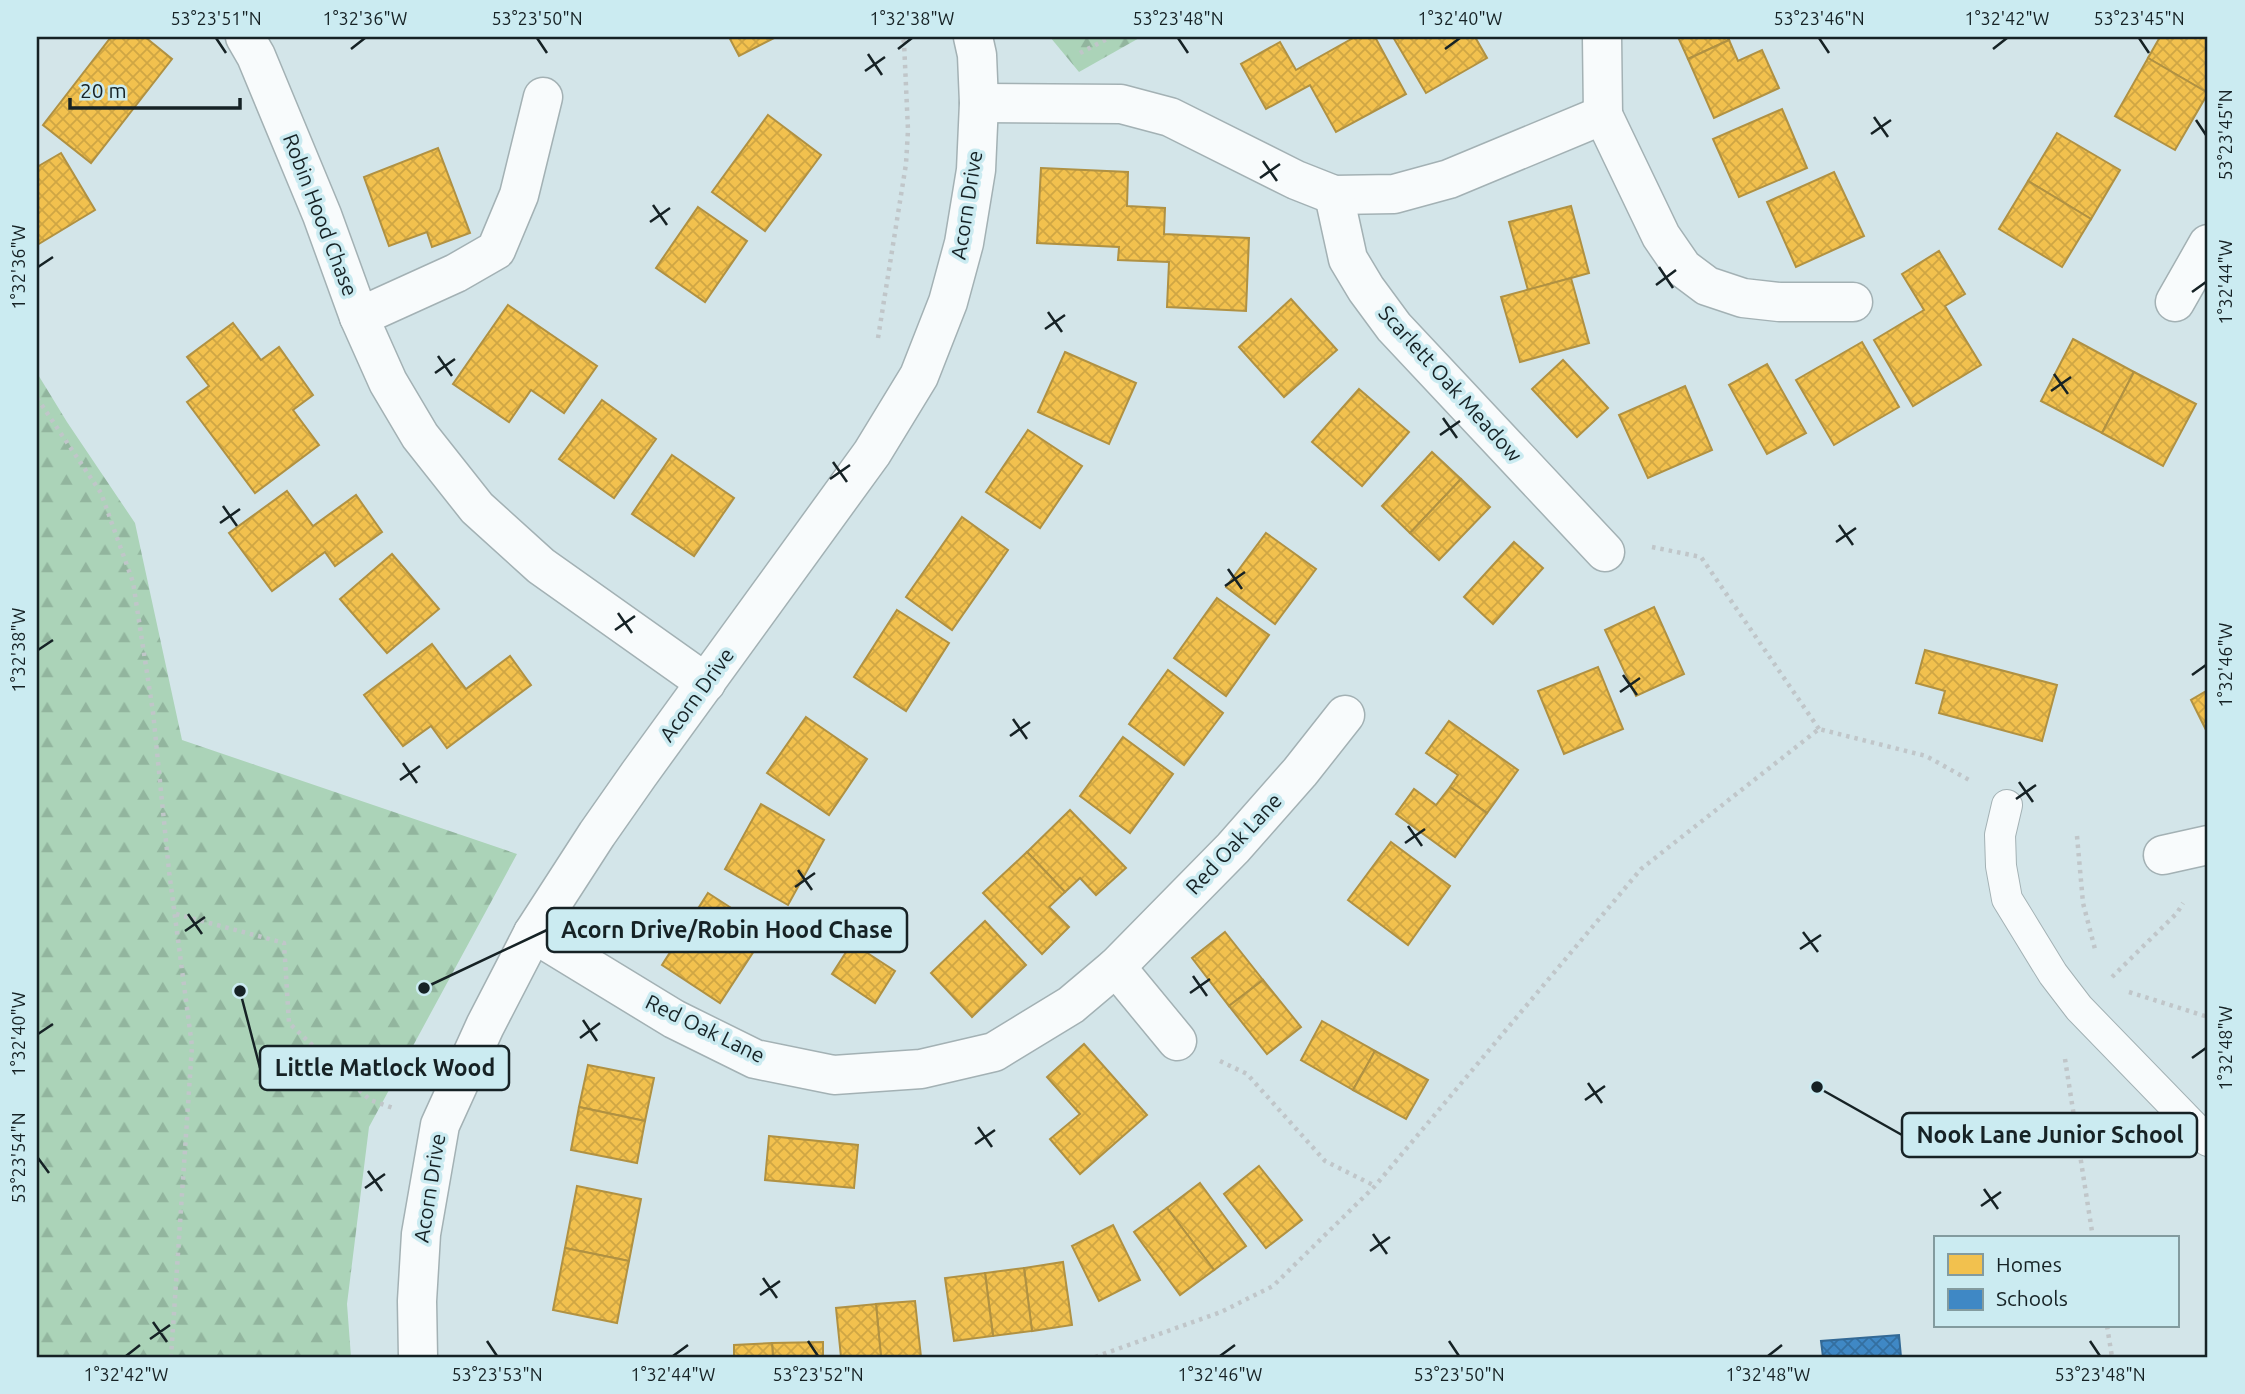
<svg xmlns="http://www.w3.org/2000/svg" width="2245" height="1394" viewBox="0 0 2245 1394" font-family="Ubuntu,sans-serif">
<defs>
<pattern id="forest-firs" width="22" height="20" patternUnits="userSpaceOnUse" patternTransform="scale(1.75)"><rect width="22" height="20" fill="#abd3b8"/><path d="M5 1l3.5 6h-7zM16 11l3.5 6h-7z" fill="#92b59e"/></pattern>
<pattern id="homes-cross-hatch" width="8" height="8" patternUnits="userSpaceOnUse" patternTransform="scale(1.75)"><rect width="8" height="8" fill="#f2c14e"/><path d="M0 0l8 8M0 8l8-8" fill="none" stroke="#cfa644"/></pattern>
<pattern id="schools-cross-hatch" width="8" height="8" patternUnits="userSpaceOnUse" patternTransform="scale(1.75)"><rect width="8" height="8" fill="#3f88c5"/><path d="M0 0l8 8M0 8l8-8" fill="none" stroke="#346fa0"/></pattern>
</defs>
<rect width="100%" height="100%" fill="#d3e5e9"/>
<g fill="url(#forest-firs)">
<path d="M 1050,37 L 1141,37 L 1079,72 Z"/>
<path d="M 37,373 L 67,422 L 135,523 L 182,740 L 517,854 L 369,1127 L 347,1304 L 351,1357 L 37,1357 Z"/>
</g>
<g fill="url(#homes-cross-hatch)" stroke="#b09142" stroke-width="2">
<path d="M 111,37 L 145,37 L 172,59 L 91,163 L 43,125 Z"/>
<path d="M 729,37 L 776,37 L 739,56 Z"/>
<path d="M 1355,37 L 1375,37 L 1406,94 L 1336,132 L 1310,85 L 1266,109 L 1241,64 L 1280,42 L 1296,70 Z"/>
<path d="M 1393,37 L 1475,37 L 1487,58 L 1426,93 Z"/>
<path d="M 1678,37 L 1727,37 L 1729,40 L 1688,59 Z"/>
<path d="M 2160,37 L 2208,37 L 2208,93 L 2148,58 Z"/>
<path d="M 1729,40 L 1738,61 L 1762,50 L 1779,88 L 1714,118 L 1688,59 Z"/>
<path d="M 2148,58 L 2208,93 L 2175,150 L 2115,116 Z"/>
<path d="M 1782,109 L 1807,168 L 1739,197 L 1713,139 Z"/>
<path d="M 768,115 L 821,155 L 765,231 L 712,192 Z"/>
<path d="M 2057,133 L 2120,170 L 2091,219 L 2028,181 Z"/>
<path d="M 438,148 L 470,233 L 432,247 L 427,232 L 389,246 L 364,177 Z"/>
<path d="M 61,153 L 95,210 L 37,245 L 37,167 Z"/>
<path d="M 1041,168 L 1128,172 L 1127,206 L 1165,208 L 1164,234 L 1249,238 L 1246,311 L 1167,307 L 1169,262 L 1118,260 L 1119,247 L 1037,243 Z"/>
<path d="M 1834,172 L 1864,236 L 1796,267 L 1767,202 Z"/>
<path d="M 2028,181 L 2091,219 L 2062,267 L 1999,229 Z"/>
<path d="M 1571,206 L 1589,273 L 1528,290 L 1509,222 Z"/>
<path d="M 698,207 L 747,241 L 705,302 L 656,268 Z"/>
<path d="M 1939,251 L 1965,294 L 1945,306 L 1981,365 L 1913,406 L 1874,340 L 1924,310 L 1902,274 Z"/>
<path d="M 1571,278 L 1589,343 L 1520,362 L 1501,297 Z"/>
<path d="M 1291,299 L 1337,350 L 1284,397 L 1239,347 Z"/>
<path d="M 508,305 L 597,366 L 564,413 L 531,390 L 509,422 L 453,384 Z"/>
<path d="M 233,323 L 261,360 L 279,347 L 313,395 L 293,410 L 319,445 L 255,493 L 187,402 L 209,386 L 187,357 Z"/>
<path d="M 2073,339 L 2134,372 L 2102,433 L 2041,401 Z"/>
<path d="M 1862,342 L 1899,407 L 1834,445 L 1796,380 Z"/>
<path d="M 1065,352 L 1136,383 L 1109,444 L 1038,412 Z"/>
<path d="M 1563,360 L 1608,408 L 1577,437 L 1532,389 Z"/>
<path d="M 1767,364 L 1806,433 L 1767,454 L 1729,385 Z"/>
<path d="M 2134,372 L 2196,404 L 2163,466 L 2102,433 Z"/>
<path d="M 1685,386 L 1712,450 L 1648,478 L 1619,415 Z"/>
<path d="M 1359,389 L 1409,432 L 1362,486 L 1312,442 Z"/>
<path d="M 602,400 L 656,439 L 614,498 L 559,459 Z"/>
<path d="M 1028,430 L 1082,466 L 1040,528 L 986,492 Z"/>
<path d="M 1432,452 L 1461,479 L 1410,533 L 1382,506 Z"/>
<path d="M 672,455 L 734,498 L 694,556 L 632,514 Z"/>
<path d="M 1461,479 L 1490,507 L 1439,560 L 1410,533 Z"/>
<path d="M 287,491 L 313,526 L 356,495 L 382,532 L 335,566 L 325,552 L 272,591 L 229,533 Z"/>
<path d="M 962,517 L 1008,550 L 952,630 L 906,597 Z"/>
<path d="M 1266,533 L 1316,569 L 1275,624 L 1226,587 Z"/>
<path d="M 1514,542 L 1543,568 L 1493,624 L 1464,597 Z"/>
<path d="M 392,554 L 439,609 L 387,653 L 340,599 Z"/>
<path d="M 1217,598 L 1269,635 L 1226,696 L 1174,658 Z"/>
<path d="M 1654,607 L 1684,674 L 1636,696 L 1605,630 Z"/>
<path d="M 897,610 L 949,643 L 906,711 L 854,677 Z"/>
<path d="M 432,644 L 466,689 L 510,656 L 531,685 L 447,748 L 431,726 L 403,746 L 364,695 Z"/>
<path d="M 1925,650 L 2057,685 L 2042,741 L 1939,713 L 1945,691 L 1916,683 Z"/>
<path d="M 1598,667 L 1623,729 L 1564,754 L 1538,691 Z"/>
<path d="M 1168,670 L 1223,713 L 1184,765 L 1129,724 Z"/>
<path d="M 2208,690 L 2208,734 L 2191,700 Z"/>
<path d="M 806,717 L 867,759 L 829,815 L 767,773 Z"/>
<path d="M 1449,721 L 1518,770 L 1487,813 L 1450,787 L 1458,775 L 1426,753 Z"/>
<path d="M 1123,737 L 1173,774 L 1130,833 L 1080,796 Z"/>
<path d="M 1450,787 L 1487,813 L 1455,857 L 1396,814 L 1414,789 L 1436,805 Z"/>
<path d="M 761,804 L 824,840 L 788,905 L 725,869 Z"/>
<path d="M 1070,810 L 1126,868 L 1096,895 L 1080,878 L 1065,892 L 1027,852 Z"/>
<path d="M 1391,842 L 1450,886 L 1408,945 L 1348,900 Z"/>
<path d="M 1027,852 L 1065,892 L 1049,907 L 1069,927 L 1042,954 L 983,893 Z"/>
<path d="M 708,893 L 767,931 L 720,1003 L 662,965 Z"/>
<path d="M 985,921 L 1026,965 L 972,1017 L 931,973 Z"/>
<path d="M 1225,932 L 1263,980 L 1229,1006 L 1192,958 Z"/>
<path d="M 852,943 L 895,971 L 875,1003 L 832,974 Z"/>
<path d="M 1263,980 L 1301,1027 L 1267,1054 L 1229,1006 Z"/>
<path d="M 1322,1021 L 1375,1051 L 1353,1090 L 1301,1060 Z"/>
<path d="M 1084,1044 L 1147,1115 L 1080,1174 L 1050,1139 L 1080,1114 L 1047,1077 Z"/>
<path d="M 1375,1051 L 1428,1080 L 1406,1119 L 1353,1090 Z"/>
<path d="M 588,1065 L 654,1078 L 645,1121 L 579,1107 Z"/>
<path d="M 579,1107 L 645,1121 L 637,1163 L 571,1150 Z"/>
<path d="M 769,1136 L 858,1145 L 854,1188 L 765,1180 Z"/>
<path d="M 1259,1166 L 1302,1220 L 1266,1248 L 1224,1194 Z"/>
<path d="M 1200,1183 L 1246,1246 L 1214,1270 L 1167,1208 Z"/>
<path d="M 577,1186 L 641,1199 L 629,1261 L 565,1248 Z"/>
<path d="M 1167,1208 L 1214,1270 L 1180,1295 L 1134,1232 Z"/>
<path d="M 1113,1225 L 1140,1280 L 1099,1301 L 1072,1246 Z"/>
<path d="M 565,1248 L 629,1261 L 617,1323 L 553,1310 Z"/>
<path d="M 1063,1262 L 1072,1325 L 1032,1331 L 1024,1268 Z"/>
<path d="M 1024,1268 L 1032,1331 L 993,1336 L 985,1273 Z"/>
<path d="M 985,1273 L 993,1336 L 954,1341 L 945,1278 Z"/>
<path d="M 915,1301 L 921,1357 L 881,1357 L 876,1304 Z"/>
<path d="M 876,1304 L 881,1357 L 841,1357 L 836,1308 Z"/>
<path d="M 823,1342 L 823,1357 L 773,1357 L 772,1343 Z"/>
<path d="M 772,1343 L 773,1357 L 734,1357 L 734,1345 Z"/>
</g>
<path fill="url(#schools-cross-hatch)" stroke="#336995" stroke-width="2" d="M 1899,1335 L 1901,1357 L 1823,1357 L 1821,1341 Z"/>
<g fill="none" stroke-linecap="round" stroke-linejoin="round">
<defs>
<path id="service" d="M 2007,805 L 2000,835 L 2001,866 L 2007,899 L 2026,930 L 2053,974 L 2079,1008 L 2208,1141"/>
<g id="minor">
<path d="M 245,37 L 256,56 L 322,215 L 359,317 L 388,382 L 420,436 L 477,508 L 541,566 L 706,683"/>
<path d="M 1602,37 L 1603,115"/>
<path d="M 979,103 L 1121,104 L 1170,117 L 1296,180 L 1334,195 L 1394,194 L 1449,179 L 1603,115 L 1661,236 L 1683,268 L 1707,286 L 1743,298 L 1779,302 L 1853,302"/>
<path d="M 1334,195 L 1348,259 L 1366,289 L 1394,327 L 1605,552"/>
<path d="M 2175,302 L 2208,244"/>
<path d="M 359,317 L 456,273 L 496,250 L 519,195 L 543,97"/>
<path d="M 2163,855 L 2208,845"/>
<path d="M 533,933 L 674,1019 L 755,1059 L 834,1075 L 921,1069 L 994,1052 L 1071,1005 L 1116,967 L 1233,848 L 1300,772 L 1345,715"/>
<path d="M 1116,967 L 1177,1041"/>
<path d="M 418,1357 L 417,1301 L 421,1234 L 440,1125 L 485,1026 L 533,933 L 597,834 L 639,774 L 872,453 L 919,376 L 948,302 L 964,243 L 976,170 L 979,103 L 977,55 L 973,37"/>
</g>
</defs>
<use href="#service" stroke="#a3b1b4" stroke-width="32"/>
<use href="#minor" stroke="#a3b1b4" stroke-width="41"/>
<g stroke="#c0c6c9" stroke-width="4.5" stroke-dasharray="3.5 5" stroke-linecap="butt">
<path d="M 1080,53 L 1111,37"/>
<path d="M 878,338 L 906,164 L 908,130 L 904,42 L 902,37"/>
<path d="M 37,398 L 101,493 L 133,582 L 153,712 L 169,871 L 192,1046 L 171,1357"/>
<path d="M 1652,547 L 1701,557 L 1819,729"/>
<path d="M 2077,836 L 2083,903 L 2096,953"/>
<path d="M 176,914 L 284,943 L 289,1023 L 370,1100 L 393,1108"/>
<path d="M 2112,977 L 2177,913 L 2183,903"/>
<path d="M 2129,992 L 2208,1017"/>
<path d="M 2065,1059 L 2093,1238"/>
<path d="M 1220,1061 L 1247,1074 L 1325,1161 L 1375,1186"/>
<path d="M 2107,1326 L 2112,1357"/>
<path d="M 1095,1357 L 1221,1312 L 1273,1286 L 1375,1186 L 1641,869 L 1819,729 L 1926,756 L 1971,781"/>
</g>
<use href="#service" stroke="#f8fbfc" stroke-width="30"/>
<use href="#minor" stroke="#f8fbfc" stroke-width="38"/>
</g>
<path fill="none" stroke="#162225" stroke-width="2.5" d="M 216,38 L 226,53M 537,38 L 547,53M 1178,38 L 1188,53M 1819,38 L 1829,53M 2139,38 L 2149,53M 351,49 L 365,38M 898,49 L 912,38M 1445,49 L 1460,38M 1993,49 L 2007,38M 868,54 L 882,75M 865,71 L 885,57M 1874,117 L 1888,137M 2196,120 L 2206,135M 1871,134 L 1891,120M 1263,161 L 1277,181M 1260,178 L 1280,164M 653,205 L 667,225M 650,222 L 670,208M 38,267 L 53,257M 1659,267 L 1673,288M 1656,285 L 1676,270M 2192,292 L 2206,282M 1048,312 L 1062,332M 1045,329 L 1065,315M 438,356 L 452,376M 435,373 L 455,359M 2054,374 L 2068,394M 2051,391 L 2071,377M 1443,418 L 1457,438M 1440,435 L 1460,421M 833,462 L 847,482M 830,479 L 850,465M 223,506 L 237,526M 220,523 L 240,509M 1839,525 L 1853,545M 1836,542 L 1856,528M 1228,569 L 1242,589M 1225,586 L 1245,572M 618,613 L 632,633M 615,630 L 635,616M 38,650 L 53,640M 1623,675 L 1637,695M 2192,675 L 2206,665M 1620,692 L 1640,678M 1013,719 L 1027,739M 1010,736 L 1030,722M 403,763 L 417,783M 400,780 L 420,766M 2019,782 L 2033,802M 2016,799 L 2036,785M 1408,826 L 1422,846M 1405,843 L 1425,829M 798,870 L 812,890M 795,887 L 815,873M 188,914 L 202,934M 185,931 L 205,917M 1803,932 L 1818,952M 1800,949 L 1821,935M 1193,976 L 1207,996M 1190,993 L 1210,979M 583,1020 L 597,1041M 38,1034 L 53,1024M 580,1038 L 600,1023M 2192,1058 L 2206,1048M 1588,1083 L 1602,1103M 1585,1100 L 1605,1086M 978,1127 L 992,1147M 975,1144 L 995,1130M 38,1158 L 49,1173M 368,1171 L 382,1191M 365,1188 L 385,1174M 1984,1189 L 1998,1209M 1981,1206 L 2001,1192M 1373,1234 L 1387,1254M 1370,1251 L 1390,1237M 763,1278 L 777,1298M 760,1295 L 780,1281M 153,1322 L 167,1342M 150,1339 L 170,1325M 487,1341 L 497,1356M 808,1341 L 818,1356M 1449,1341 L 1459,1356M 2090,1341 L 2100,1356M 126,1356 L 140,1345M 673,1356 L 688,1345M 1220,1356 L 1235,1345M 1768,1356 L 1782,1345"/>
<g text-anchor="middle" stroke-width="7" stroke-linejoin="round" paint-order="stroke">
<g font-size="21" fill="#162225" stroke="#cbebf1">
<text transform="translate(967 205) rotate(-81)" y="7">Acorn Drive</text>
<text transform="translate(320 215) rotate(69)" y="7">Robin Hood Chase</text>
<text transform="translate(1450 384) rotate(48)" y="7">Scarlett Oak Meadow</text>
<text transform="translate(697 695) rotate(-54)" y="7">Acorn Drive</text>
<text transform="translate(1234 844) rotate(-47)" y="7">Red Oak Lane</text>
<text transform="translate(705 1029) rotate(26)" y="7">Red Oak Lane</text>
<text transform="translate(430 1188) rotate(-81)" y="7">Acorn Drive</text>
</g>
</g>
<path fill="none" stroke="#162225" stroke-width="2.5" d="M424 988L547 930M240 991L260 1068M1817 1087L1902 1135"/>
<g fill="#162225" stroke="#cbebf1" stroke-width="2.5">
<circle cx="424" cy="988" r="7"/>
<circle cx="240" cy="991" r="7"/>
<circle cx="1817" cy="1087" r="7"/>
</g>
<g fill="#cbebf1" stroke="#162225" stroke-width="2.5">
<rect x="547" y="908" width="360" height="44" rx="7"/>
<rect x="260" y="1046" width="249" height="44" rx="7"/>
<rect x="1902" y="1113" width="295" height="44" rx="7"/>
</g>
<g font-size="23" text-anchor="middle" font-weight="bold" fill="#162225">
<text x="727" y="938">Acorn Drive/Robin Hood Chase</text>
<text x="385" y="1076">Little Matlock Wood</text>
<text x="2050" y="1143">Nook Lane Junior School</text>
</g>
<rect width="2245" height="1394" fill="none" stroke="#cbebf1" stroke-width="77"/>
<rect x="1934" y="1236" width="245" height="91" fill="#cbebf1" stroke="#839b9f" stroke-width="2"/>
<rect x="1948" y="1254" width="35" height="21" fill="#f2c14e" stroke="#839b9f" stroke-width="2"/>
<text x="1996" y="1272" font-size="21" fill="#162225">Homes</text>
<rect x="1948" y="1289" width="35" height="21" fill="#3f88c5" stroke="#839b9f" stroke-width="2"/>
<text x="1996" y="1306" font-size="21" fill="#162225">Schools</text>
<path d="M70 98v10h170v-10" fill="none" stroke="#162225" stroke-width="3.5"/>
<text x="80" y="98" font-size="21" fill="#162225" stroke="#cbebf1" stroke-width="5" paint-order="stroke">20 m</text>
<rect x="38" y="38" width="2168" height="1318" fill="none" stroke="#162225" stroke-width="2.5"/>
<g font-size="18" text-anchor="middle" fill="#162225">
<text x="216" y="25">53°23'51"N</text>
<text x="365" y="25">1°32'36"W</text>
<text x="537" y="25">53°23'50"N</text>
<text x="912" y="25">1°32'38"W</text>
<text x="1178" y="25">53°23'48"N</text>
<text x="1460" y="25">1°32'40"W</text>
<text x="1819" y="25">53°23'46"N</text>
<text x="2007" y="25">1°32'42"W</text>
<text x="2139" y="25">53°23'45"N</text>
<text transform="translate(2226 135) rotate(-90)" y="6">53°23'45"N</text>
<text transform="translate(19 267) rotate(-90)" y="6">1°32'36"W</text>
<text transform="translate(2226 282) rotate(-90)" y="6">1°32'44"W</text>
<text transform="translate(19 650) rotate(-90)" y="6">1°32'38"W</text>
<text transform="translate(2226 665) rotate(-90)" y="6">1°32'46"W</text>
<text transform="translate(19 1034) rotate(-90)" y="6">1°32'40"W</text>
<text transform="translate(2226 1048) rotate(-90)" y="6">1°32'48"W</text>
<text transform="translate(19 1158) rotate(-90)" y="6">53°23'54"N</text>
<text x="126" y="1381">1°32'42"W</text>
<text x="497" y="1381">53°23'53"N</text>
<text x="673" y="1381">1°32'44"W</text>
<text x="818" y="1381">53°23'52"N</text>
<text x="1220" y="1381">1°32'46"W</text>
<text x="1459" y="1381">53°23'50"N</text>
<text x="1768" y="1381">1°32'48"W</text>
<text x="2100" y="1381">53°23'48"N</text>
</g>
</svg>
